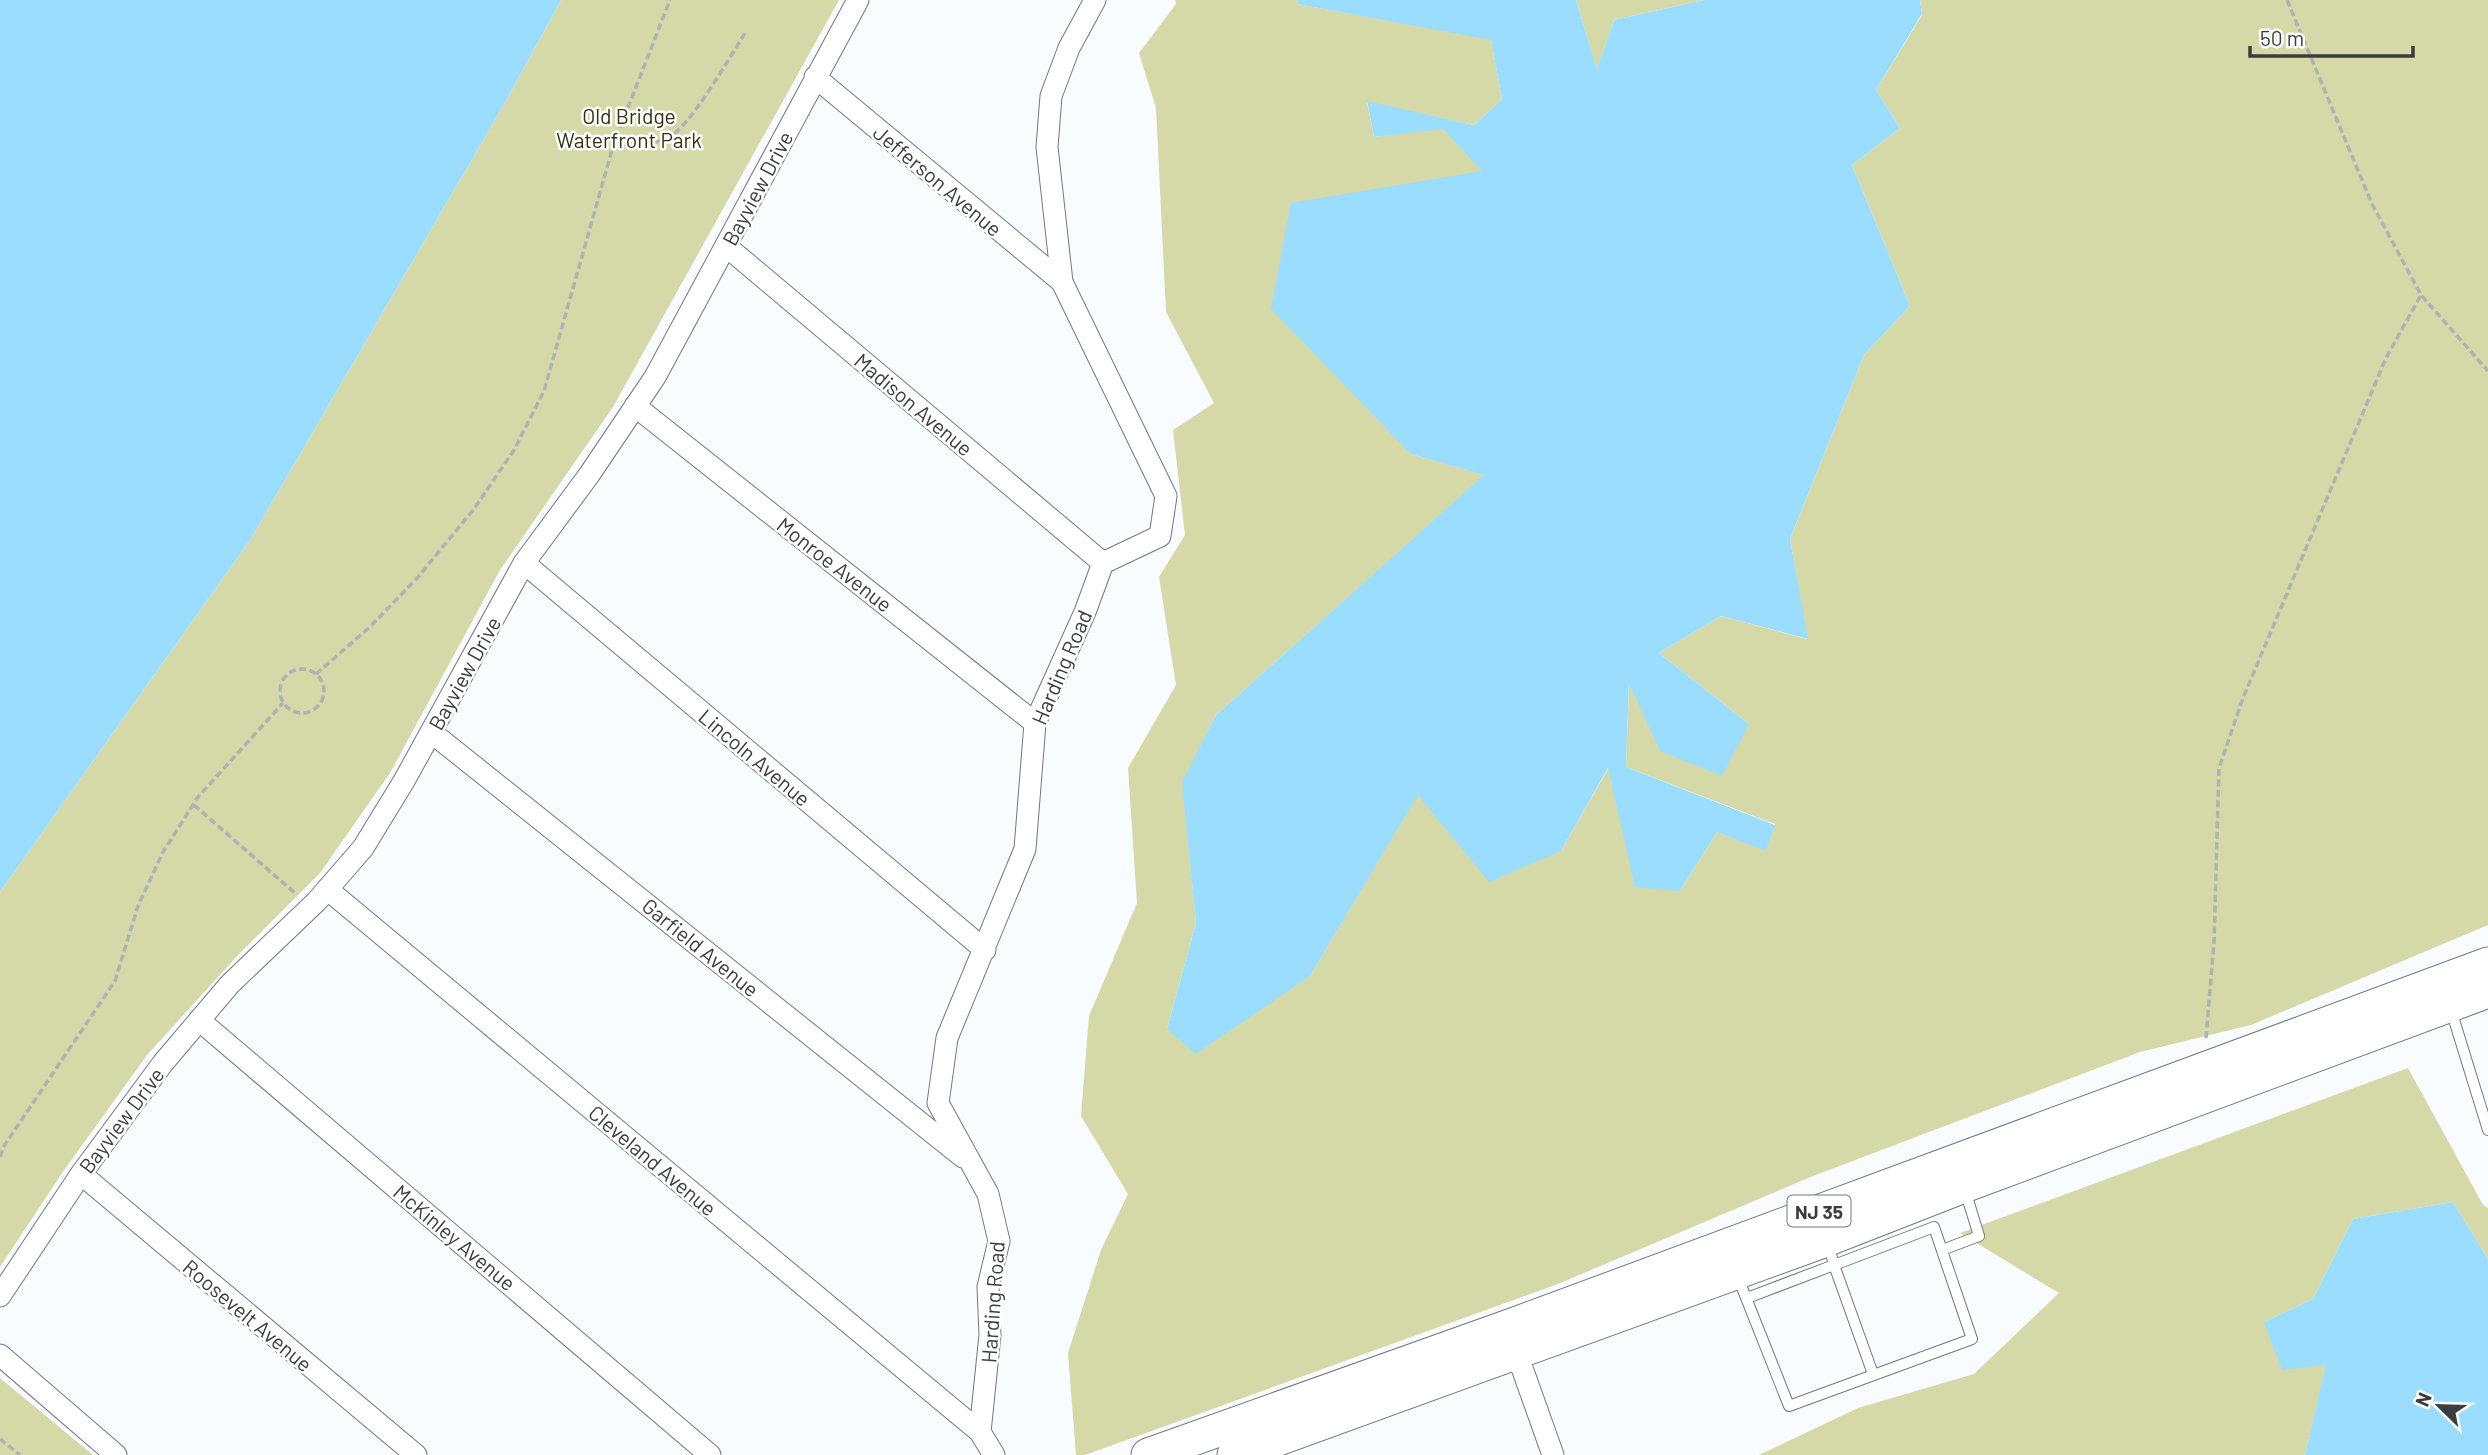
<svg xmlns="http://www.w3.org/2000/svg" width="2488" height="1455" font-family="Barlow,sans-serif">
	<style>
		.green { fill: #d5d9a8 }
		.water { fill: #9addff }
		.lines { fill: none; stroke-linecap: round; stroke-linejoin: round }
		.service-casing { stroke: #75787a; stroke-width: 12 }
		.minor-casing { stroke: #75787a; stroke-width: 23 }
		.trunk-casing { stroke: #75787a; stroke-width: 35 }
		.path { stroke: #b0b2b3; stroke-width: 3.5; stroke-dasharray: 7 3.5; stroke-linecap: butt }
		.service { stroke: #fff; stroke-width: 10 }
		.minor { stroke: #fff; stroke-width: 21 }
		.trunk { stroke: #fff; stroke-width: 33 }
		.labels { text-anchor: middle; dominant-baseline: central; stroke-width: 5; stroke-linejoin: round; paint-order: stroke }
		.shield { fill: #fff; stroke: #767677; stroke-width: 2 }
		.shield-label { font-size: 19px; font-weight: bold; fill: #3b3c3d }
		.park-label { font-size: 21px; fill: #313210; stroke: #fff }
		.street-label { font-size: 21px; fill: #3b3c3d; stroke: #fff }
	</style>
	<rect width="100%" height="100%" fill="#f9fcfe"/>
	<path class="green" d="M561 0H839L613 407 500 570 390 773 320 873 238 955 147 1055 62 1173 0 1267V892L250 540 506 101Z
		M1175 0H1298L1297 4 1491 39 1502 99 1474 125 1367 102 1374 137 1443 128 1483 171 1411 454 1485 475 1216 715 1183 782 1196 923 1167 1029 1310 976 1418 794 1561 851 1609 767 1680 891 1717 832 1766 850 1775 824 1626 767 1629 681 1749 724 1659 653 1721 616 1807 639 1790 539 1864 355 1910 306 1852 165 1900 128 1876 90 1922 15 1920 0H2488V925L2251 1025 2140 1052 1813 1176 1558 1284 1085 1455H1076L1068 1353 1101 1250 1128 1194 1081 1116 1089 1016 1137 903 1128 768 1176 685 1159 577 1185 535 1173 430 1214 403 1166 312 1156 108 1139 53 1176 4Z
		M1576 0H1704L1614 20 1597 71Z
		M2408 1068 2483 1205 2488 1208V1259L2453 1202 2353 1219 2313 1299 2264 1322 2327 1364 2305 1455H1759L1858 1408 1974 1374 2059 1293 1960 1233Z
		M0 1378 93 1455H0Z"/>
	<path class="water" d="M0 0H561L506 101 250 540 0 892Z
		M1298 0H1576L1597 70 1614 20 1704 0H1920L1922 14 1876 90 1900 128 1852 165 1910 306 1864 355 1790 539 1808 639 1721 616 1659 653 1749 724 1722 776 1660 751 1629 683 1626 767 1775 825 1766 851 1717 832 1680 891 1635 887 1608 768 1561 851 1489 882 1418 795 1310 976 1196 1054 1167 1029 1196 923 1182 782 1216 715 1484 475 1411 454 1271 309 1291 203 1482 171 1443 129 1374 137 1367 101 1474 125 1502 99 1491 40 1297 4Z
		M2453 1202 2488 1259V1455H2305L2326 1365 2282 1370 2264 1322 2313 1299 2353 1219Z"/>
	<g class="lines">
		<g class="service-casing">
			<path id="service" d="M2451 1010 2488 1130
				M1942 1250 1979 1236 1965 1190
				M1737 1275 1789 1406 1972 1339 1934 1227 1834 1265 1873 1374
				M1747 1298 1834 1265 1828 1243"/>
		</g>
		<g class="minor-casing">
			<path id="minor" d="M815 77 1062 282
				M726 246 1103 563
				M635 406 1035 723
				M524 563 985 950
				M431 732 963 1157
				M327 889 980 1432
				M199 1020 710 1455
				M81 1174 416 1455
				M0 1296 81 1174 163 1063 230 984 317 901 363 848 404 781 524 563 589 475 655 377 858 0
				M1516 1351 1553 1455
				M0 1355 116 1455
				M994 1455 980 1432 990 1335 988 1287 999 1241 988 1194 938 1103 947 1038 1025 849 1035 723 1085 612 1103 563 1160 536 1166 496 1062 282 1047 147 1051 96 1069 48 1095 0"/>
		</g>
		<g class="trunk-casing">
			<path id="trunk" d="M1148 1455 1515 1324 2488 964
				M1234 1455 1826 1240 1964 1186 2488 991"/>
		</g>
		<path class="path" d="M2287 0 2372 204 2421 295 2488 371
			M614 143C633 145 650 146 668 138 690 127 730 57 745 33
			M280 691a22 22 0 1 1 44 0a22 22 0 1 1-44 0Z
			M316 674 370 627 418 577 474 509 514 450 544 391 614 143 670 0
			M194 805 296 894
			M2206 1038 2214 942 2219 768 2243 698 2386 358 2421 295
			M0 1157 4 1146 115 981 138 906 163 852 198 797 283 703
			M0 1439 20 1455"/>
		<use href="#service" class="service"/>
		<use href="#minor" class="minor"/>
		<use href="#trunk" class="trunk"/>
	</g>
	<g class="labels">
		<rect class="shield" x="1787.5" y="1195.5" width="63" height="31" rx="5"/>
		<g class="shield-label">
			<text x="1819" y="1211">NJ 35</text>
		</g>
		<g class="park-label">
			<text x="629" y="115">Old Bridge<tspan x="629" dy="24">Waterfront Park</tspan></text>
		</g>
		<g class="street-label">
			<text transform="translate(938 180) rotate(40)">Jefferson Avenue</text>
			<text transform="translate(757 188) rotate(-62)">Bayview Drive</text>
			<text transform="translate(914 404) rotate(40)">Madison Avenue</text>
			<text transform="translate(835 564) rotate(38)">Monroe Avenue</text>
			<text transform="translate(1061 667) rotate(-67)">Harding Road</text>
			<text transform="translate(464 673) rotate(-61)">Bayview Drive</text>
			<text transform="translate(755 757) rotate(40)">Lincoln Avenue</text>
			<text transform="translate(701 947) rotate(39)">Garfield Avenue</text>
			<text transform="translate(121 1120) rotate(-53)">Bayview Drive</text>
			<text transform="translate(653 1160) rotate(40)">Cleveland Avenue</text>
			<text transform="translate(455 1237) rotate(40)">McKinley Avenue</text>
			<text transform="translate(992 1302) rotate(-86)">Harding Road</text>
			<text transform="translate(248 1315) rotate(40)">Roosevelt Avenue</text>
		</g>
	</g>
	<g transform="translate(2439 1406) rotate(293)" stroke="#ffffff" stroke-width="5" paint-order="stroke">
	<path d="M0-5L12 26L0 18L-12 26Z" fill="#3b3c3d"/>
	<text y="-10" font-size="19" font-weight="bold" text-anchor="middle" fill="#3b3c3d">N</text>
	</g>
	<path d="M2250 46v10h163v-10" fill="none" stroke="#3b3c3d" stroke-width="3.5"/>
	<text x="2260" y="46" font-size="21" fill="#3b3c3d" stroke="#ffffff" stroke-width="5" paint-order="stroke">50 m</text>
</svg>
